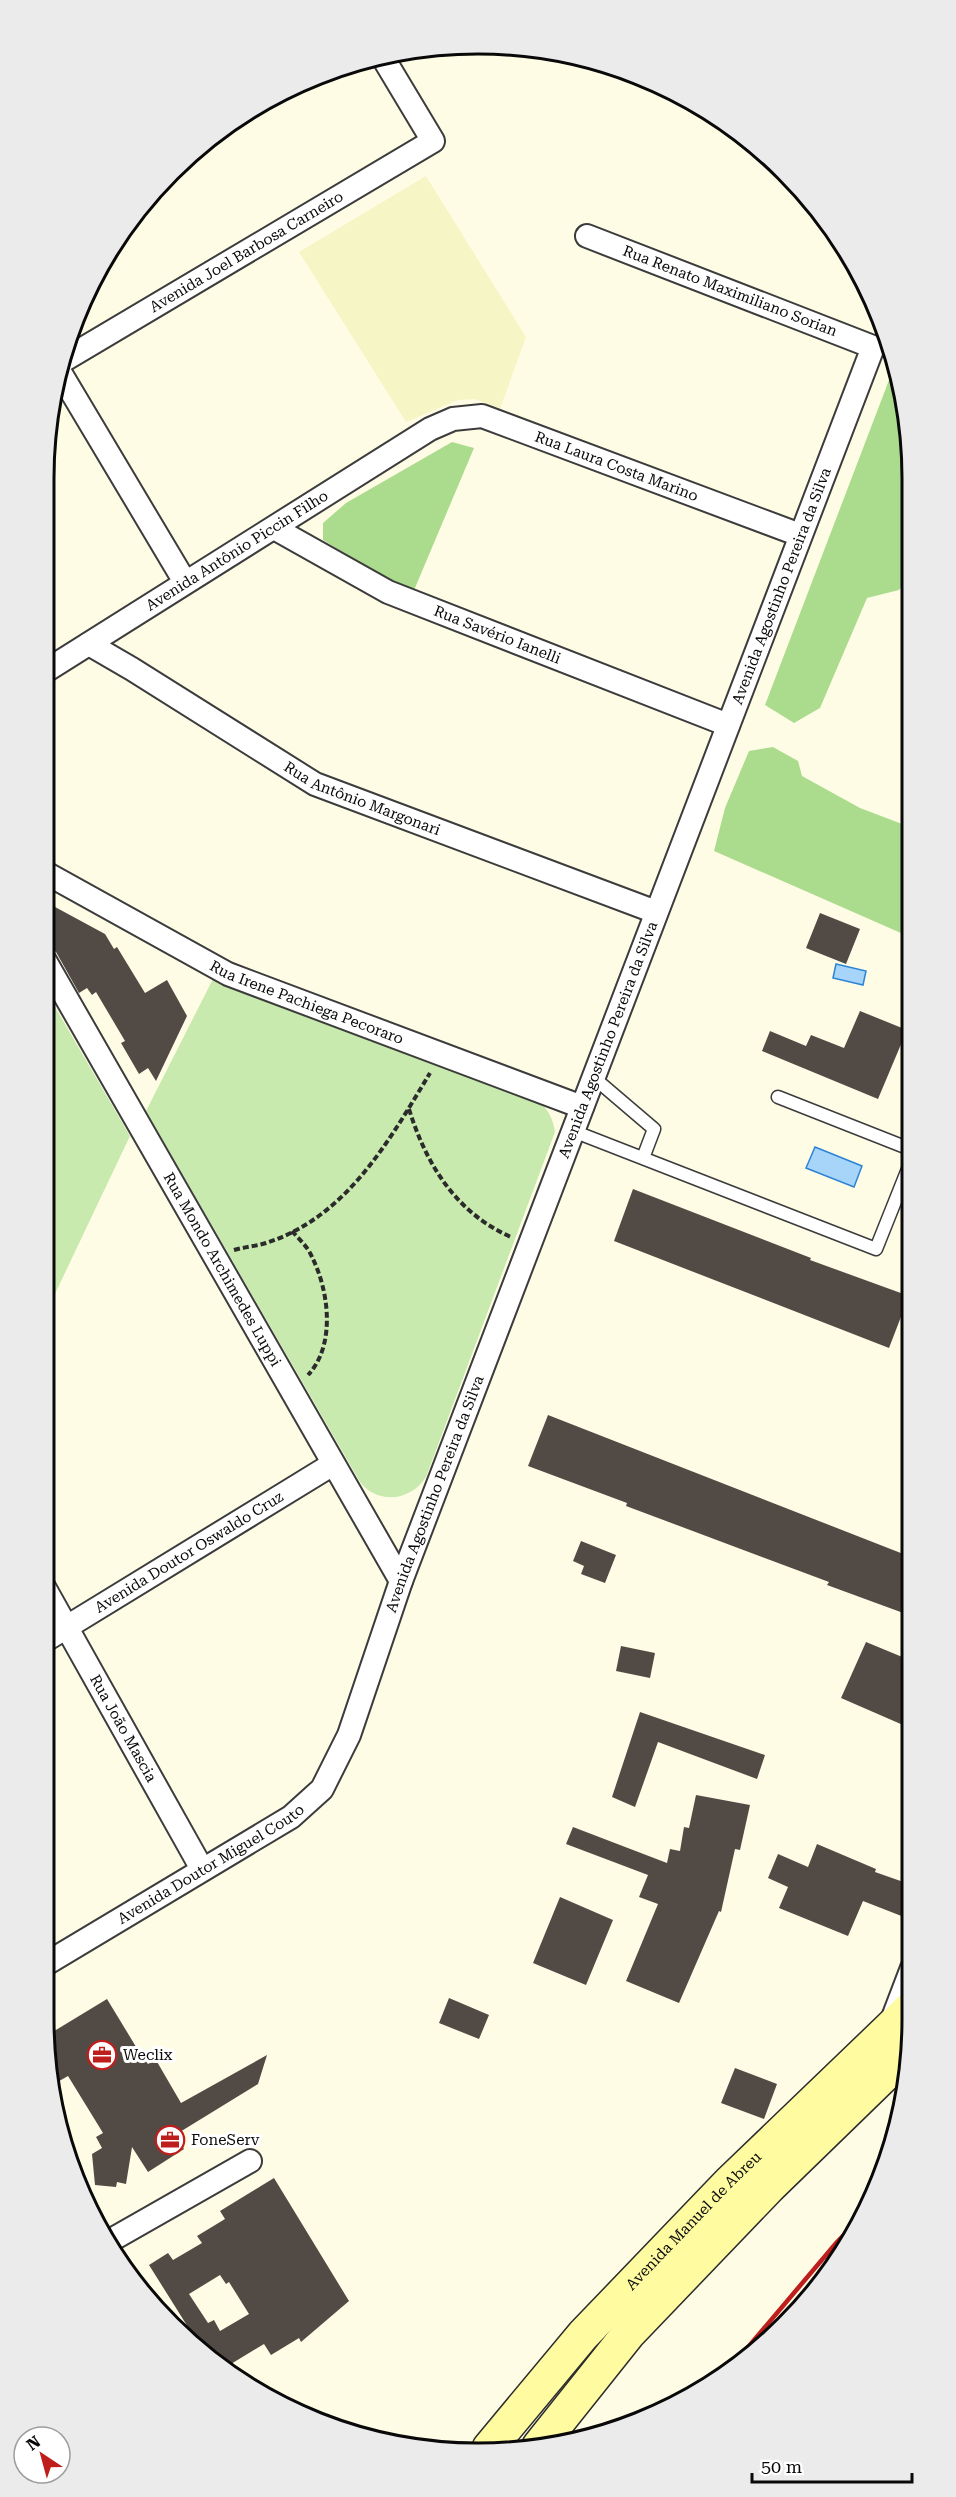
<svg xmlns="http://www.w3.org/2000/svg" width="956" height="2497" font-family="'Roboto Serif',serif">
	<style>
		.farmland { fill: #f6f5c5 }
		.green { fill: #c9eaae }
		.forest { fill: #abdc8d }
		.water { fill: #a7d5f9; stroke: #2b84d4; stroke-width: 1.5 }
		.building { fill: #524b45; fill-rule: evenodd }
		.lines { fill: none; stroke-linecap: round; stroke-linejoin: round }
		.service-casing { stroke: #3c3c3c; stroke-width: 15 }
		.minor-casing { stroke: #3c3c3c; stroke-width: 26 }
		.secondary-casing { stroke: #2b2b2b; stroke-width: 36 }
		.path { stroke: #2b2b2b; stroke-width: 4; stroke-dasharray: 6 3; stroke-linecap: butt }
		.service { stroke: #fff; stroke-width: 12 }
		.minor { stroke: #fff; stroke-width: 22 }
		.secondary { stroke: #fffba1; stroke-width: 33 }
		.rail { stroke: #bf1f1c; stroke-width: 4.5 }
		.labels { text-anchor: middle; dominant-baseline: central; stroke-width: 6; stroke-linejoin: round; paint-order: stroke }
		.street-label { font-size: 15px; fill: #090909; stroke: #fff }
		.poi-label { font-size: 15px; fill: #090909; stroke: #fff; text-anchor: start }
		.rim { fill: none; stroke: #090909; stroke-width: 3 }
	</style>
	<rect width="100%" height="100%" fill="#fffce6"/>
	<path class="farmland" d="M426 176 526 337 500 409 475 399 458 400 406 422 299 252Z"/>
	<path class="green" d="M214 977 228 986 540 1102C549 1111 553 1119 555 1132L426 1477C411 1501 378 1505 360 1482L146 1111Z
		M44 988 130 1136 44 1317Z"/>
	<path class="forest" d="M894 367 909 421V577L899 590 867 598 820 708 794 723 765 705Z
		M452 442 474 448 412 595 323 540V523L346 503Z
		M773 747 798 761 802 776 860 808 910 827V937L714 851 725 808 749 751Z"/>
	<path class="water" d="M836 964 866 971 863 985 833 978Z
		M815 1147 862 1166 854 1187 806 1168Z"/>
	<path class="building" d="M44 901 105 934 114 949 117 947 145 993 167 980 187 1016 156 1081 148 1068 139 1074 121 1043 125 1041 96 992 92 995 87 988 79 993 56 952 48 947 44 939V930L49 926 44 916Z
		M820 913 860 929 846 964 806 948Z
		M860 1011 907 1030 878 1099 762 1051 770 1031 806 1046 811 1035 844 1048Z
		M633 1189 811 1258 810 1260 909 1296 889 1348 614 1241Z
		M548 1415 911 1557 912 1599 906 1614 827 1585 829 1582 626 1506 627 1503 528 1466Z
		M581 1541 616 1555 605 1583 581 1574 584 1566 573 1561Z
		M866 1642 912 1661V1705L903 1725 841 1698Z
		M621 1646 655 1653 650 1678 616 1671Z
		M640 1712 765 1755 757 1779 658 1742 635 1807 612 1797Z
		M696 1795 750 1805 740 1850 735 1849 721 1912 719 1911 679 2003 626 1981 658 1904 639 1897 648 1875 566 1844 573 1827 667 1863 670 1849 680 1851 684 1827 689 1828Z
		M817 1844 876 1869 875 1872 912 1885V1896L904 1917 863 1901 848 1936 779 1908 788 1887 768 1878 778 1854 808 1867Z
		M560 1897 613 1920 586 1985 533 1963Z
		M449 1998 489 2015 479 2039 439 2023Z
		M107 1999 141 2055 148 2064 156 2060 181 2103 267 2055 258 2084 175 2135 184 2149 148 2172 132 2147 126 2184 117 2182 116 2187 95 2185 92 2154 102 2148 96 2137 103 2133 68 2076 54 2084 46 2036Z
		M735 2068 777 2084 764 2119 721 2103Z
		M274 2178 349 2301 301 2342 299 2338 271 2355 264 2344 226 2367 198 2343 149 2265 168 2253 173 2260 202 2243 197 2236 225 2219 220 2211ZM220 2275 226 2284 229 2282 249 2314 220 2331 214 2320 208 2323 189 2294Z"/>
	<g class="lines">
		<g class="service-casing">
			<path id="service" d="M593 1077 654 1129 643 1158
				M778 1097 910 1149
				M573 1131 876 1249 910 1164"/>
		</g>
		<g class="minor-casing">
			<g id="minor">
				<path id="s1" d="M59 363 433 141 382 56"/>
				<path d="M58 369 185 582"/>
				<path id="s2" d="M274 528 388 592 728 725"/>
				<path id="s3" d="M89 644 132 669 315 784 656 912"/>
				<path id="s4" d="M44 672 430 429 453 419 482 416 800 535"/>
				<path id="s5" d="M44 872 228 974 582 1107"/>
				<path id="s6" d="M44 959 401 1581"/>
				<path id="s7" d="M44 1587 202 1869"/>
				<path id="s8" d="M44 1641 333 1464"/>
				<path id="s9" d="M44 1965 291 1817 322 1789 349 1735 401 1581 873 347 587 236"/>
				<path d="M891 2023 912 1968"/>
				<path d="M106 2243 250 2161"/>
			</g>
		</g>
		<g class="secondary-casing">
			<g id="secondary">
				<path d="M539 2446 629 2333 769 2187 908 2052"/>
				<path id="s10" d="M489 2448 583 2335 729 2183 912 2007"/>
			</g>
		</g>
		<path class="path" d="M409 1109C426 1164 456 1213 511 1237
			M292 1231C299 1239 308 1247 312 1257 329 1291 336 1345 308 1375
			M234 1250C245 1247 256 1246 266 1243 347 1217 389 1141 430 1073"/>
		<use href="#service" class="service"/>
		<use href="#minor" class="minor"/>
		<use href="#secondary" class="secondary"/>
		<path class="rail" d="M722 2378 837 2242 868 2210"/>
	</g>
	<defs>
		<g id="office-ring" transform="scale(1.5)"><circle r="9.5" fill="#fff" stroke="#bf1f1c" stroke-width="1.5"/><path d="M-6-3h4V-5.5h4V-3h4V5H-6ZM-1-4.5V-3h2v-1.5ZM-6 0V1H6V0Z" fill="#bf1f1c"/></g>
	</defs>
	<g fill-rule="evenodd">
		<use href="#office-ring" x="102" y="2055"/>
		<use href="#office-ring" x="170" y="2140"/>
	</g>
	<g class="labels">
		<g class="street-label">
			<text stroke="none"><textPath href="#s1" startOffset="218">Avenida Joel Barbosa Carneiro</textPath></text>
			<text transform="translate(730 291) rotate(21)">Rua Renato Maximiliano Sorian</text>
			<text stroke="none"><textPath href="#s4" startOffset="654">Rua Laura Costa Marino</textPath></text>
			<text stroke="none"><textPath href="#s4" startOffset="228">Avenida Antônio Piccin Filho</textPath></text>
			<text stroke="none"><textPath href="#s9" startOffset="1618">Avenida Agostinho Pereira da Silva</textPath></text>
			<text stroke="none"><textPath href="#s2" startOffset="248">Rua Savério Ianelli</textPath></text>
			<text stroke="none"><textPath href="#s3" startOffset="315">Rua Antônio Margonari</textPath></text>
			<text stroke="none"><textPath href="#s5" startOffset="294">Rua Irene Pachiega Pecoraro</textPath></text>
			<text stroke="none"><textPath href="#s9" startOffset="1132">Avenida Agostinho Pereira da Silva</textPath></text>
			<text stroke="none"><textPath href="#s6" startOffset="358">Rua Mondo Archimedes Luppi</textPath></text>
			<text stroke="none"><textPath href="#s9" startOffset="646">Avenida Agostinho Pereira da Silva</textPath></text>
			<text stroke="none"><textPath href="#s8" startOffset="170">Avenida Doutor Oswaldo Cruz</textPath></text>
			<text stroke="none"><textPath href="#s7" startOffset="162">Rua João Mascia</textPath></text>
			<text stroke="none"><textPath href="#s9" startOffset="195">Avenida Doutor Miguel Couto</textPath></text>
			<text stroke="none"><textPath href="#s10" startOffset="306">Avenida Manuel de Abreu</textPath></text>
		</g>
		<g class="poi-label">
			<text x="123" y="2055">Weclix</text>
			<text x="191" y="2140">FoneServ</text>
		</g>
	</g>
	<path d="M0 0H956V2497H0ZM478 54H478A424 424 0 0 1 902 478V2019A424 424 0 0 1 478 2443H478A424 424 0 0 1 54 2019V478A424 424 0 0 1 478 54Z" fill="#ebebeb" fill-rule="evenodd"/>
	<path class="rim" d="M478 54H478A424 424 0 0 1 902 478V2019A424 424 0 0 1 478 2443H478A424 424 0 0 1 54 2019V478A424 424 0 0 1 478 54Z"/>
	<g transform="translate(42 2455) rotate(324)"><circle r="28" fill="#ffffff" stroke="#9d9d9d" stroke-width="1.5"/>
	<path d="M0-4.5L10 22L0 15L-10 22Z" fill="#bf1f1c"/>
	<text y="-9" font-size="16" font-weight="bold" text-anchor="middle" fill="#090909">N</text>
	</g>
	<path d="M752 2473v9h160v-9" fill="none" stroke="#090909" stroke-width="3"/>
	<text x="761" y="2473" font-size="18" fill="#090909" stroke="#ffffff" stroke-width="4.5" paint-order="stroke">50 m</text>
</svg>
